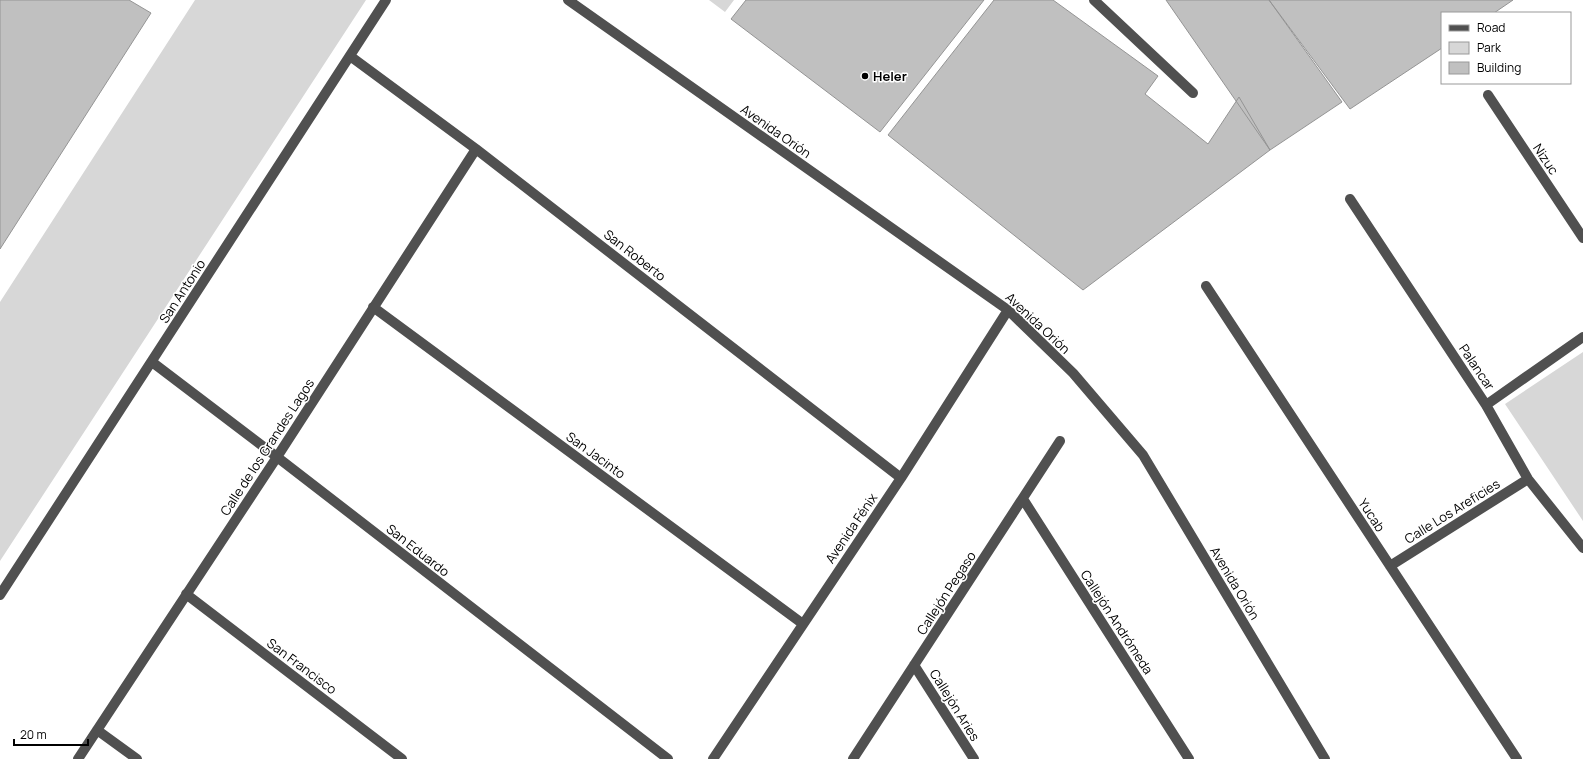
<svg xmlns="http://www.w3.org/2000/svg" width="1583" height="759" font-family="Manrope,sans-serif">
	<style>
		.green { fill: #d7d7d7 }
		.building { fill: #c0c0c0; stroke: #949494 }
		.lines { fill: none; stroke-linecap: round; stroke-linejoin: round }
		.minor { stroke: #505050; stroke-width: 10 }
		.poi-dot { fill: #000; stroke: #fff; stroke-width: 1.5 }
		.labels { text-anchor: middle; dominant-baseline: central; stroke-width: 3; stroke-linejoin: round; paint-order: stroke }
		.poi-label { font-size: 13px; font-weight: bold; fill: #000; stroke: #fff; text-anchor: start }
		.street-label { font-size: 13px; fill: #000; stroke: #fff }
	</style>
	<rect width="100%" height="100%" fill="#fff"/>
	<path class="green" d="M195 0H366L0 561V302Z
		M709 0H734L725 12Z
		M1583 352V521L1505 404Z"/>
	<path class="building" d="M0 0H129L151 13 0 249Z
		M746 0H984L880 132 731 19Z
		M994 0H1053L1158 76 1145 94 1208 144 1239 97 1270 150 1083 290 888 135Z
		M1166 0H1269L1342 102 1270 150Z
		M1269 0H1513L1494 13H1442V48L1350 109Z"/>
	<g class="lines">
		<path class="minor" d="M568 0 1008 310 1073 373 1143 455 1325 759
			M1094 0 1193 93
			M350 56 476 149 901 478
			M1488 95 1583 238
			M1350 199 1486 405 1528 479 1583 548
			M1206 286 1517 759
			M373 307 803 624
			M152 362 277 457 668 759
			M1486 405 1583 337
			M1023 499 1189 759
			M1390 566 1528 479
			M186 594 402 759
			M0 595 386 0
			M914 665 974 759
			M97 730 137 759
			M78 759 277 457 476 149
			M713 759 901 478 1008 310
			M853 759 1060 441"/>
	</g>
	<circle class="poi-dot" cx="865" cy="76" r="4"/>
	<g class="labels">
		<g class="poi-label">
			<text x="873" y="76">Heler</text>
		</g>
		<g class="street-label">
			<text transform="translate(776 131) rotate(35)">Avenida Orión</text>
			<text transform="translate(1546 159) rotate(56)">Nizuc</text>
			<text transform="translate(635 255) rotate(38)">San Roberto</text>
			<text transform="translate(182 291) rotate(-57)">San Antonio</text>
			<text transform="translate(1038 323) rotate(43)">Avenida Orión</text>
			<text transform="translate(1477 367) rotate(56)">Palancar</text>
			<text transform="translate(267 447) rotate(-57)">Calle de los Grandes Lagos</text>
			<text transform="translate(596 455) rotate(36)">San Jacinto</text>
			<text transform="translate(1452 511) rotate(-32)">Calle Los Areficies</text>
			<text transform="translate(1372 515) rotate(57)">Yucab</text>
			<text transform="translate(851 528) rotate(-56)">Avenida Fénix</text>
			<text transform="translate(418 550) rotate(38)">San Eduardo</text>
			<text transform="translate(1235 583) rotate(59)">Avenida Orión</text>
			<text transform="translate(946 593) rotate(-57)">Callejón Pegaso</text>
			<text transform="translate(1117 622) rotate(57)">Callejón Andrómeda</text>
			<text transform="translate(302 666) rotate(37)">San Francisco</text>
			<text transform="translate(955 705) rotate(58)">Callejón Aries</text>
		</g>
	</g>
	<rect x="1441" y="12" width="130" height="72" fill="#ffffff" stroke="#999999"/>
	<rect x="1449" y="25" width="20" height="6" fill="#505050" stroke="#999999"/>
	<text x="1477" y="32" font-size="12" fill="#000000">Road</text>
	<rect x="1449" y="42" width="20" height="12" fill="#d7d7d7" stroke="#999999"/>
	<text x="1477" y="52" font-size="12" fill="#000000">Park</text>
	<rect x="1449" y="62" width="20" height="12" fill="#c0c0c0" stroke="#999999"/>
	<text x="1477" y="72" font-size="12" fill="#000000">Building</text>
	<path d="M14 739v6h74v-6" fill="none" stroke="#000000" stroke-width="2"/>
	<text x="20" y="739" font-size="12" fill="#000000" stroke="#ffffff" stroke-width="3" paint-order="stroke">20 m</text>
</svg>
